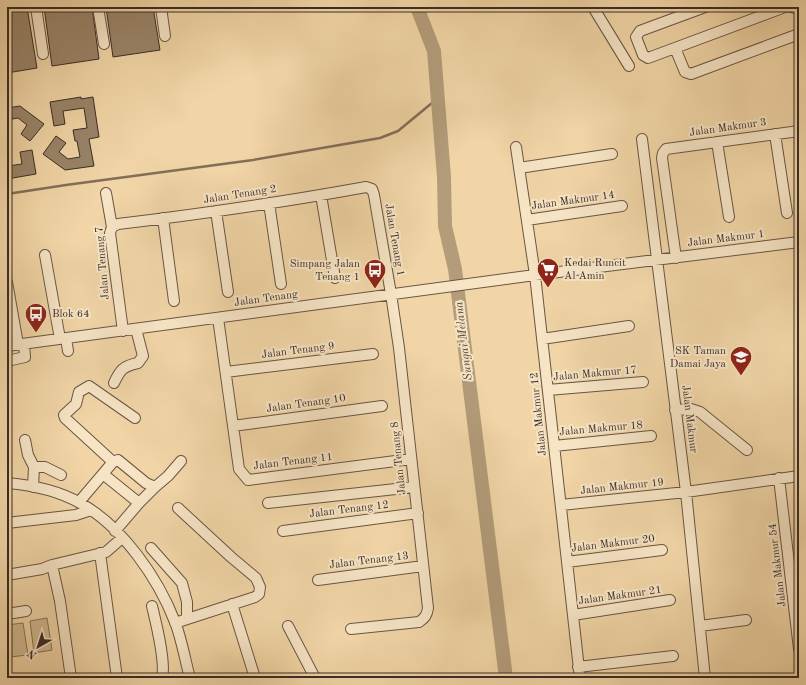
<svg xmlns="http://www.w3.org/2000/svg" width="806" height="685" font-family="'Old Standard TT',serif">
	<style>
		.green { fill: #d2b890; stroke: #86725b }
		.lines { fill: none; stroke-linecap: round; stroke-linejoin: round }
		.stream { stroke: #836f58; stroke-width: 2.5 }
		.river { stroke: #b39c7a; stroke-width: 14 }
		.building { fill: #998469; stroke: #3a2c26 }
		.minor-casing { stroke: #685646; stroke-width: 12 }
		.minor { stroke: #f6e4c5; stroke-width: 10 }
		.labels { text-anchor: middle; dominant-baseline: central; stroke-width: 4; stroke-linejoin: round; paint-order: stroke }
		.street-label { font-size: 11px; fill: #3a2c26; stroke: #f6e4c5 }
		.poi-label { font-size: 11px; fill: #3a2c26; stroke: #f6e4c5; text-anchor: start }
		.water-label { font-size: 12px; font-style: italic; fill: #58483b; stroke: #f6e4c5 }
	</style>
	<rect width="100%" height="100%" fill="#f1d5a6"/>
	<filter id="stains"><feTurbulence type="fractalNoise" baseFrequency=".005" numOctaves="4"/><feColorMatrix values="0 0 0 0 .2 0 0 0 0 .09 0 0 0 0 .02 0 0 0 .5 -.17"/></filter>
	<radialGradient id="worn" r=".72"><stop offset=".6" stop-color="#630" stop-opacity="0"/><stop offset="1" stop-color="#630" stop-opacity=".3"/></radialGradient>
	<path class="green" d="M47 618 52 650 34 653 30 621Z
		M23 623 28 655 10 657 7 636V625Z"/>
	<g class="lines">
		<path class="stream" d="M7 194 66 185 253 160 380 138 398 131 438 98"/>
		<path class="river" d="M417 7 434 51 444 177 445 226 455 269 506 678"/>
	</g>
	<path class="building" d="M7 7H27L37 68 7 73Z
		M44 7H92L99 59 52 66Z
		M106 7H153L160 50 113 57Z
		M81 97V99L93 97 99 137 89 139 94 166 65 170 43 154 56 136 66 143 59 152 68 159 80 157 77 141H75L73 130 87 128 84 108 63 111 65 124 54 126 50 102Z
		M20 106 44 124 30 141 21 134 27 125 18 118 7 120V108Z
		M32 150 36 174 7 179 8 166 22 164 20 152Z"/>
	<g class="lines">
		<g class="minor-casing">
			<path id="minor" d="M36 7 43 54
				M98 7 104 44
				M161 7 165 36
				M593 7 629 66
				M705 7 640 31 636 37 643 55 648 58 785 7
				M791 7 799 9
				M675 48 685 72 691 74 799 34
				M775 134 787 213
				M642 139 686 492 705 678
				M717 142 729 217
				M516 147 535 275 580 678
				M519 168 612 154
				M106 193 112 227 110 233 123 331
				M321 195 335 278
				M269 203 281 284
				M216 211 228 292
				M163 218 174 301
				M527 220 622 206
				M112 227 118 224C201 214 284 202 366 187L372 189 374 195 391 294 399 348 428 608C427 615 425 618 419 622L351 629
				M45 255 60 339
				M676 258 662 158 663 153 666 149 799 131
				M7 282 18 344
				M218 318 239 469 248 480 411 459
				M66 338 68 351
				M542 339 629 326
				M7 346 535 275 799 242
				M7 361 25 357 24 344
				M226 372 373 354
				M114 383C120 370 123 366 138 363L143 356 136 329
				M548 390 643 382
				M675 410 691 409 700 412 747 450
				M233 426 382 406
				M25 440 28 455 34 467
				M554 446 651 436
				M113 462 65 418 64 415 76 404 79 392 89 386 135 418
				M103 474 139 503
				M779 478 799 649
				M7 483C31 485 59 491 80 503 122 526 158 578 175 622 182 640 185 660 190 678
				M33 487 34 467H45L61 475
				M155 487 168 476 181 461
				M79 502 113 462 118 460 146 483 155 487 139 503 115 531
				M268 503 414 487
				M561 505 686 492 799 476
				M7 523 76 515 91 510
				M283 531 418 513
				M151 548 182 583 187 602V618
				M100 553 117 678
				M567 562 662 550
				M7 575 42 569 52 565
				M318 580 423 566
				M232 604 255 678
				M152 606C156 623 166 662 162 678
				M7 614 26 611
				M573 615 670 600
				M175 623 255 597 259 594 260 587 256 578 231 557 178 508
				M288 626 315 678
				M700 626 746 620
				M578 667 673 656
				M71 678 60 601 52 565 106 552 122 538"/>
		</g>
		<use href="#minor" class="minor"/>
	</g>
	<defs>
		<g id="supermarket-pin" transform="scale(1.15)"><path d="M0 17L-7.5 6A9.5 9.5 0 1 1 7.5 6Z" fill="#8f2418" stroke="#f6e4c5"/><path d="M-6-5.5h2.5l.6 2H6L4.5 2H-2.5L-4.4-4H-6ZM-1.5 3.2a1.3 1.3 0 1 0 .1 0ZM3 3.2a1.3 1.3 0 1 0 .1 0Z" fill="#fff"/></g>
		<g id="bus-pin" transform="scale(1.15)"><path d="M0 17L-7.5 6A9.5 9.5 0 1 1 7.5 6Z" fill="#8f2418" stroke="#f6e4c5"/><path d="M-5-6H5V4H4V6H2V4H-2V6H-4V4H-5ZM-3.5-4V0h7V-4ZM-3.5 1.2v1.5H-2V1.2ZM2 1.2v1.5H3.5V1.2Z" fill="#fff"/></g>
		<g id="school-pin" transform="scale(1.15)"><path d="M0 17L-7.5 6A9.5 9.5 0 1 1 7.5 6Z" fill="#8f2418" stroke="#f6e4c5"/><path d="M0-5L7-2L0 1L-7-2ZM-4 1L0 2.5L4 1V4Q0 6-4 4Z" fill="#fff"/></g>
	</defs>
	<g fill-rule="evenodd">
		<use href="#supermarket-pin" x="548" y="269"/>
		<use href="#bus-pin" x="375" y="270"/>
		<use href="#bus-pin" x="36" y="314"/>
		<use href="#school-pin" x="741" y="357"/>
	</g>
	<g class="labels">
		<g class="street-label">
			<text transform="translate(728 128) rotate(-8)">Jalan Makmur 3</text>
			<text transform="translate(240 195) rotate(-9)">Jalan Tenang 2</text>
			<text transform="translate(573 201) rotate(-8)">Jalan Makmur 14</text>
			<text transform="translate(726 239) rotate(-7)">Jalan Makmur 1</text>
			<text transform="translate(394 240) rotate(80)">Jalan Tenang 1</text>
			<text transform="translate(103 263) rotate(-95)">Jalan Tenang 7</text>
			<text transform="translate(266 299) rotate(-8)">Jalan Tenang</text>
			<text transform="translate(298 351) rotate(-7)">Jalan Tenang 9</text>
			<text transform="translate(595 374) rotate(-5)">Jalan Makmur 17</text>
			<text transform="translate(306 404) rotate(-8)">Jalan Tenang 10</text>
			<text transform="translate(539 414) rotate(-96)">Jalan Makmur 12</text>
			<text transform="translate(689 419) rotate(83)">Jalan Makmur</text>
			<text transform="translate(601 429) rotate(-5)">Jalan Makmur 18</text>
			<text transform="translate(399 458) rotate(-96)">Jalan Tenang 8</text>
			<text transform="translate(293 462) rotate(-7)">Jalan Tenang 11</text>
			<text transform="translate(622 487) rotate(-6)">Jalan Makmur 19</text>
			<text transform="translate(349 510) rotate(-7)">Jalan Tenang 12</text>
			<text transform="translate(613 544) rotate(-7)">Jalan Makmur 20</text>
			<text transform="translate(369 561) rotate(-7)">Jalan Tenang 13</text>
			<text transform="translate(778 565) rotate(-97)">Jalan Makmur 54</text>
			<text transform="translate(620 596) rotate(-8)">Jalan Makmur 21</text>
		</g>
		<g class="poi-label">
			<text x="564" y="263">Kedai Runcit<tspan x="564" dy="13">Al Amin</tspan></text>
			<text x="360" y="264" text-anchor="end">Simpang Jalan<tspan x="360" dy="13">Tenang 1</tspan></text>
			<text x="52" y="314">Blok 64</text>
			<text x="726" y="351" text-anchor="end">SK Taman<tspan x="726" dy="13">Damai Jaya</tspan></text>
		</g>
		<g class="water-label">
			<text transform="translate(464 341) rotate(-97)">Sungai Melana</text>
		</g>
	</g>
	<rect width="806" height="685" fill="none" stroke="#f1d5a6" stroke-width="24"/>
	<rect x="8" y="8" width="790" height="669" fill="none" stroke="#3a2c26" stroke-width="2"/>
	<rect x="12" y="12" width="782" height="661" fill="none" stroke="#3a2c26"/>
	<g transform="translate(38 647) rotate(219)" stroke="#f6e4c5" stroke-width="3" paint-order="stroke">
	<path d="M0-3L7 15L0 10L-7 15Z" fill="#3a2c26"/>
	<text y="-6" font-size="11" font-weight="bold" text-anchor="middle" fill="#3a2c26">N</text>
	</g>
	<rect width="100%" height="100%" filter="url(#stains)"/>
	<rect width="100%" height="100%" fill="url(#worn)"/>
</svg>
